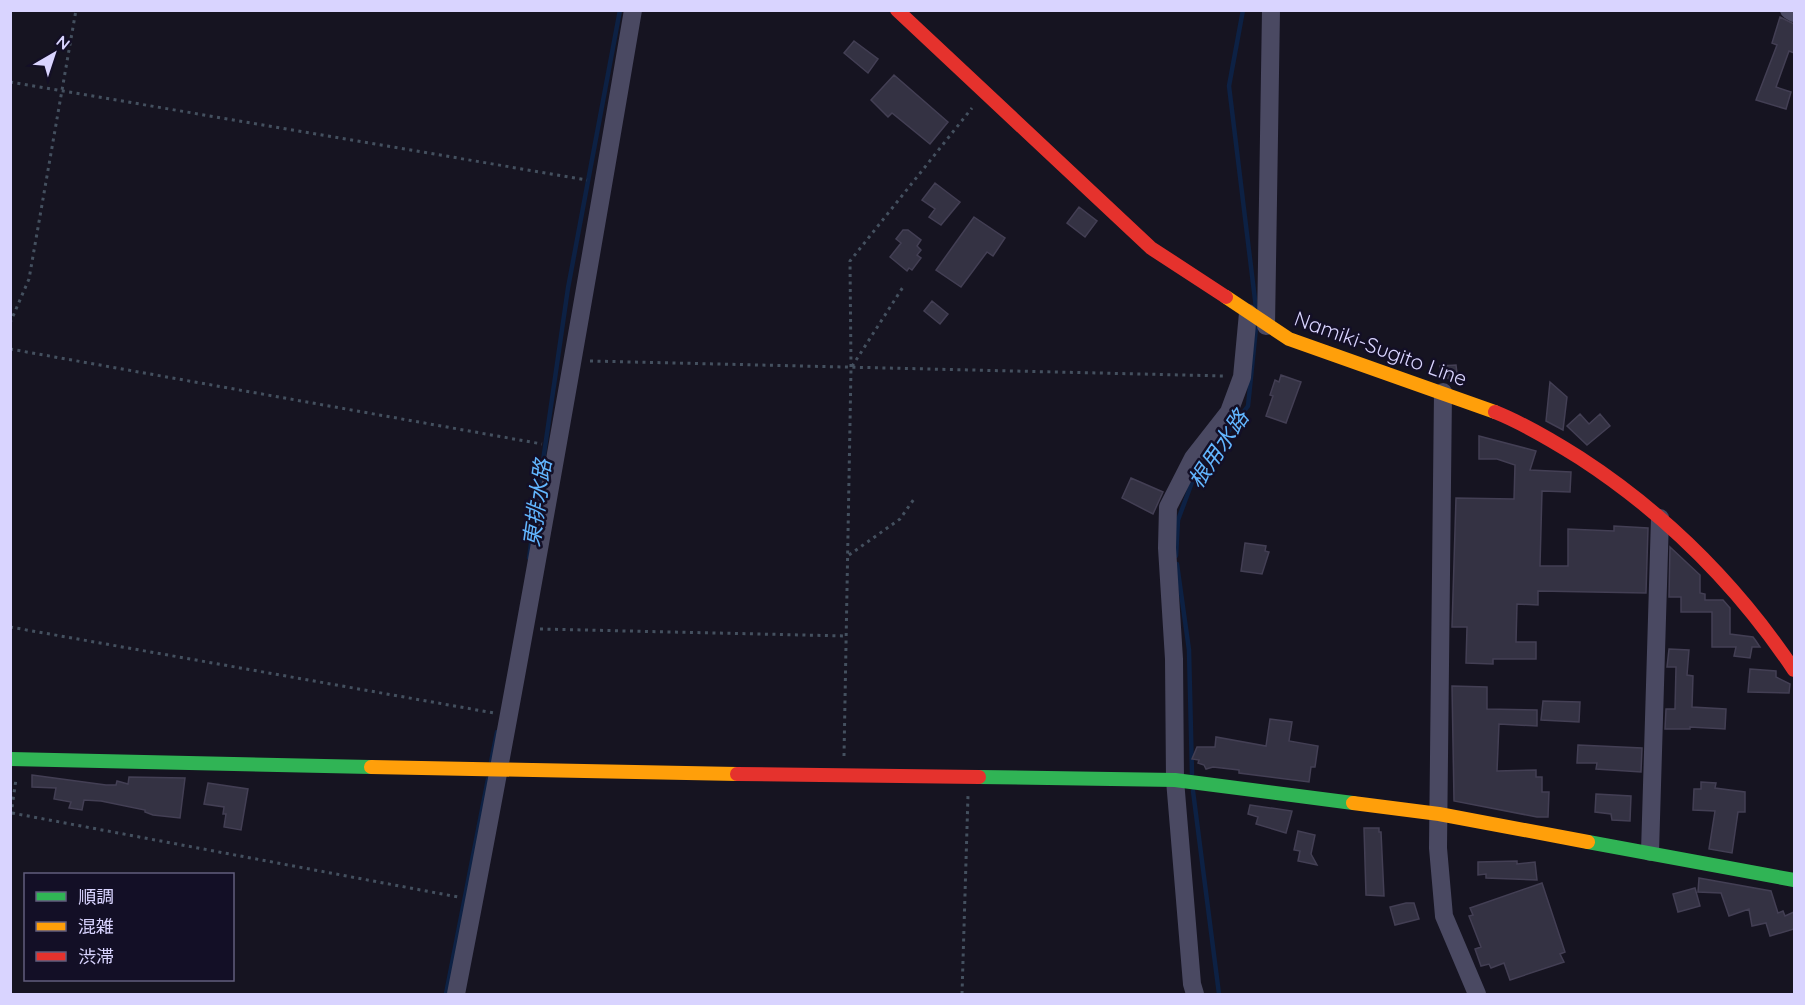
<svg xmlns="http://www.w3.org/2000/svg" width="1805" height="1005" font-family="Quicksand,'Noto Sans JP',sans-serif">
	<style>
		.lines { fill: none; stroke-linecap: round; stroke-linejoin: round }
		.stream { stroke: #0d2144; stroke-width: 4.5 }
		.building { fill: #343243; stroke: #433f54; stroke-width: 1.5 }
		.path { stroke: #44505f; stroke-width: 3; stroke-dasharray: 3 4.5; stroke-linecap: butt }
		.street { stroke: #4a4962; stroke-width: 18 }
		.fast { stroke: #30b455; stroke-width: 14 }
		.slow { stroke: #ff9f0a; stroke-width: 14 }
		.jam { stroke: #e5322d; stroke-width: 14 }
		.labels { text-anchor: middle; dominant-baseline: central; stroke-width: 5; stroke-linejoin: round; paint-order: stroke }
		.street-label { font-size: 21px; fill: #d9d4ff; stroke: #130f26 }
		.water-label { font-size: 22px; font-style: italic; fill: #62b6ff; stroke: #130f26 }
	</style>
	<rect width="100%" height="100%" fill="#161421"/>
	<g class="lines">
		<path class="stream" d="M1243 10 1229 86 1256 308
			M1176 556 1178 520 1194 477 1248 406 1256 328
			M529 558 568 288 620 10
			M1177 564 1189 650 1192 774
			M491 762 497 732
			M1193 791 1219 994
			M446 994 488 779"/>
	</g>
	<path class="building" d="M1780 17 1794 24V53L1789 51 1776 87 1791 92 1786 109 1756 100 1777 45 1772 43Z
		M854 41 878 59 868 73 844 53Z
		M894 75 948 122 930 144 892 113 888 117 871 100Z
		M935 183 960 202 941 225 929 217 935 209 922 200Z
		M1079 207 1097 221 1085 237 1067 223Z
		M974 217 1005 238 993 256 987 252 961 287 936 270Z
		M903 230H908L921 240 917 246 921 250 917 255 921 258 912 270 909 268 907 271 890 257 901 243 896 239Z
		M932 301 948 314 940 324 924 311Z
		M1456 365 1458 382 1440 375V366Z
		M1281 375 1301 382 1286 423 1266 416 1273 396 1270 395 1275 380 1279 382Z
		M1550 382 1567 397 1563 430 1546 421Z
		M1580 414 1589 424 1600 414 1610 426 1587 445 1567 426Z
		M1479 436 1536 451 1530 470 1571 472 1570 492 1542 491 1540 566H1568V529L1614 531V526L1648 528 1646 593 1538 591V605L1517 604 1516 642H1536V659H1493V664L1466 663 1467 627H1452L1456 498 1514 499 1515 465 1497 459H1479Z
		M1131 478 1163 492 1153 514 1122 498Z
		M1245 543 1266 546 1265 551 1269 552 1262 574 1241 571Z
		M1670 547 1700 575V593L1705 594V600H1723L1730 608V634L1753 637 1756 641 1760 647H1752L1750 658 1734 656 1736 647H1712V612H1681V597H1669Z
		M1669 649 1689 650 1687 675 1693 676 1692 707 1726 709 1725 729 1690 727V729H1665L1666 709H1675L1676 667H1667Z
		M1750 669 1776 671V677L1790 684 1789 693 1748 692Z
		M1452 686 1487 687V709L1537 710V726L1499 724 1497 771 1536 770V777H1542V792H1549L1548 817H1537L1454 801Z
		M1543 701 1580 702 1579 722 1541 720Z
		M1270 719 1292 722 1289 741 1318 746 1315 767H1311L1309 782 1239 773V770L1213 767 1206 769 1204 765 1198 763 1199 760 1192 759 1197 747H1215L1216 737 1266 746Z
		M1578 745 1642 748 1641 772 1596 769 1597 763H1577Z
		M32 775 106 785H116L117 781 128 784 129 777 185 778 180 818 153 815 145 812V810L101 801 84 800 82 810 69 808 71 802 54 799 56 788 32 787Z
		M1701 782 1716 783 1715 788 1745 792V812H1738L1732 853 1709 849 1715 811 1693 810 1694 789H1701Z
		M208 783 248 789 241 830 224 827 226 814H223L224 807 204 804Z
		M1596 794 1631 796 1630 821 1612 820 1611 814 1595 812Z
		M1250 805 1292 811 1286 833 1256 824 1258 817 1248 814Z
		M1364 828H1379V832H1381L1384 896 1366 895Z
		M1298 831 1315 835 1311 854 1317 865 1298 861 1300 851 1294 850Z
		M1517 861V864L1535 862 1537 880 1486 878V874L1478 875V862Z
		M1699 878 1771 891 1778 913 1783 911 1785 916 1794 912V929L1770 936 1766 923 1752 926 1749 909 1729 916 1721 893 1698 892Z
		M1542 883 1565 952 1560 954 1564 962 1510 980 1504 963 1491 968 1489 964 1481 966 1475 949 1481 947 1469 916 1473 915 1470 908Z
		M1695 888 1700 906 1678 912 1673 894Z
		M1406 903H1414L1419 919 1395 925 1390 907Z"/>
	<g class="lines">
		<path class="path" d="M10 82 587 180
			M10 323 29 279 76 10
			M10 349 542 444
			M590 361 1225 376
			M851 367 850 261 972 108
			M849 555 900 519 914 499
			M10 627 494 713
			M540 629 847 636
			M844 756 851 368 903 287
			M12 813 458 897
			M10 822 16 779
			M962 994 968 795"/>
		<path class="street" d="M1789 10 1794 13
			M1266 326 1271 10
			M1443 392 1438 848 1444 916 1477 994
			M1650 852 1660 518
			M456 994C520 667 577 339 633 10
			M1195 994 1192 984 1175 780 1174 659 1167 548 1168 507 1193 458 1229 412 1242 377 1248 313"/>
		<path class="fast" d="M10 759 371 767
			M979 777 1175 780 1353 803
			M1588 842 1794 880"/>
		<path class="slow" d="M1226 297 1289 339 1495 412
			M371 767 737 774
			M1353 803 1439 814 1588 842"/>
		<path class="jam" d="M897 10 1151 248 1226 297
			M1495 412C1525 424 1553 441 1580 458 1666 514 1737 585 1794 670
			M737 774 979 777"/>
	</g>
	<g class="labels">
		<g class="street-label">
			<text transform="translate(1381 348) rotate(20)">Namiki-Sugito Line</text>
		</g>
		<g class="water-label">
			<text transform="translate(1218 449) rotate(-56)">根用水路</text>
			<text transform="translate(537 503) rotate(-82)">東排水路</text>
		</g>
	</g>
	<rect width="1805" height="1005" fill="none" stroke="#d9d4ff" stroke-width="24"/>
	<rect x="24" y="873" width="210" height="108" fill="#130f26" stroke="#625e7d" stroke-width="1.5"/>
	<rect x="36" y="892" width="30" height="9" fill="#30b455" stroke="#625e7d" stroke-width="1.5"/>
	<text x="78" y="903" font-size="18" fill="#d9d4ff">順調</text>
	<rect x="36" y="922" width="30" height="9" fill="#ff9f0a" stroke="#625e7d" stroke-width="1.5"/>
	<text x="78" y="933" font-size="18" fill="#d9d4ff">混雑</text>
	<rect x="36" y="952" width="30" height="9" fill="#e5322d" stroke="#625e7d" stroke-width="1.5"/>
	<text x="78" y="963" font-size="18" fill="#d9d4ff">渋滞</text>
	<g transform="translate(54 54) rotate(39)" stroke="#130f26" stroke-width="4.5" paint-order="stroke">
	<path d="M0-4.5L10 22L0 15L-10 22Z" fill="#d9d4ff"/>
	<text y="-9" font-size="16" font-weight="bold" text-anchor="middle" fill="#d9d4ff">N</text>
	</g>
</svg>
